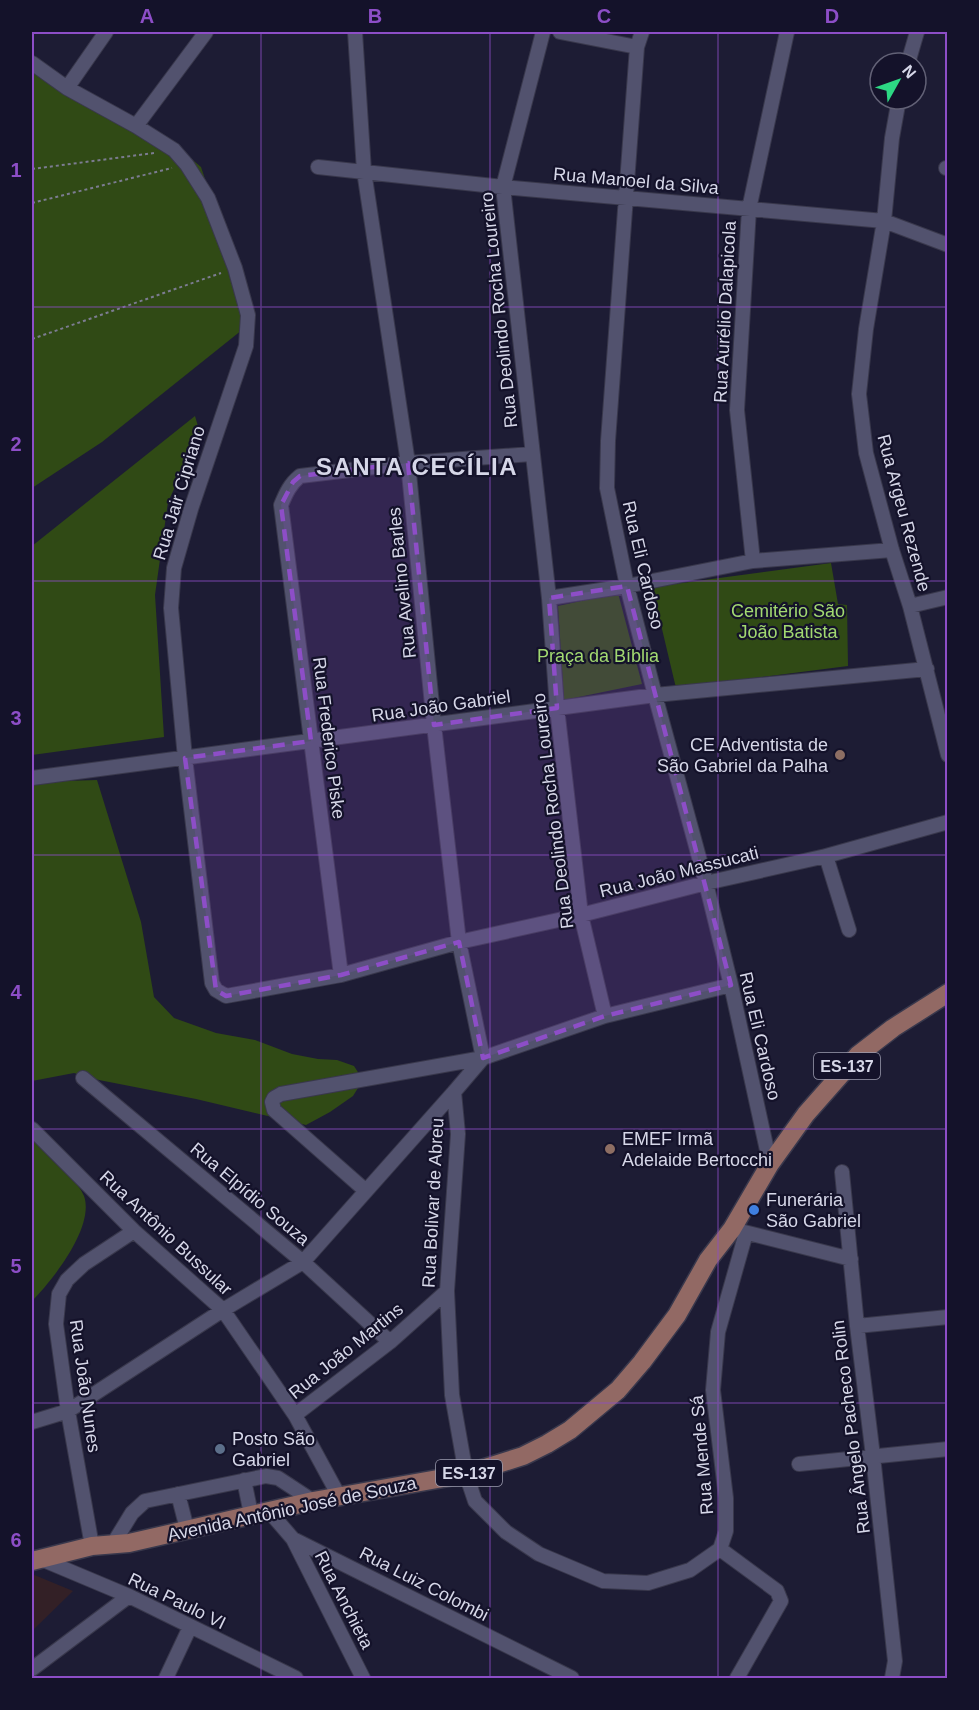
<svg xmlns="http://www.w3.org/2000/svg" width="979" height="1710" font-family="Helvetica,sans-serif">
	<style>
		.industrial { fill: #332026 }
		.green { fill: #304a15 }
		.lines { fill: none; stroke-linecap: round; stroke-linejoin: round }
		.minor-casing { stroke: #39384c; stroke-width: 16 }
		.major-casing { stroke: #39384c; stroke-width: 21 }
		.path { stroke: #7c7c91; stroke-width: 2; stroke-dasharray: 3 3; stroke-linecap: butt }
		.minor { stroke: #52526e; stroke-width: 14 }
		.major { stroke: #926964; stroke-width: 18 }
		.marked { fill: #8d4ec7; fill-opacity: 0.2; stroke: #8d4ec7; stroke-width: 4.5; stroke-dasharray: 12 8; stroke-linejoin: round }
		.grid { fill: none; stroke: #8d4ec7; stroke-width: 1.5; stroke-opacity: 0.55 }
		.education-dot { fill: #8d6e63; stroke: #14122a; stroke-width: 2 }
		.shop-dot { fill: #3f7fe0; stroke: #14122a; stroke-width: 2 }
		.service-dot { fill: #5c6f8a; stroke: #14122a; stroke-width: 2 }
		.labels { text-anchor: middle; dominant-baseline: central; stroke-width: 4.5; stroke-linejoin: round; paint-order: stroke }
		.shield { fill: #14122a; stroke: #9c9caf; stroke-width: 1.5 }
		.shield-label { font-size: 16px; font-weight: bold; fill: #d6d7e8 }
		.street-label { font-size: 18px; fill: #d6d7e8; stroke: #14122a }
		.park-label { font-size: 18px; fill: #a2d971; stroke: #14122a }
		.poi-label { font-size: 18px; fill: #d6d7e8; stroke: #14122a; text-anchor: start }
		.district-label { font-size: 24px; font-weight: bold; letter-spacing: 1.5px; fill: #d6d7e8; stroke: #14122a }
		.neatline { fill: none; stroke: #8d4ec7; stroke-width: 2 }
		.grid-label { font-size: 20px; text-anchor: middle; font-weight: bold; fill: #8d4ec7 }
	</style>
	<rect width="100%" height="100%" fill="#1d1c34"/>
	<path class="industrial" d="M32 1574 73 1591 32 1631Z"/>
	<path class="green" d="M32 59 168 139 201 167 225 239 247 326 102 442 32 488Z
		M195 416 200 433 168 502 155 595 164 737 32 755V546Z
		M831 563 838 604 847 605 848 666 676 688 652 587Z
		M618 593 642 684 564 700 558 606Z
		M97 780 141 922 154 997 174 1018 216 1033 255 1040 292 1054 318 1059 337 1060 354 1066 363 1080 353 1096 330 1112 306 1125 196 1099 99 1080 74 1073 32 1081V782Z
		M32 1137C38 1144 44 1151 50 1158 61 1169 78 1181 84 1196 95 1227 52 1281 32 1301Z"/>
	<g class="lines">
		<g class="minor-casing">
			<path id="minor" d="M355 32 364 171 408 463 434 725 459 942 483 1058 281 1094 274 1098 272 1102 274 1110 366 1191
				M543 32 503 187 549 598 557 708 581 915 605 1016
				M560 32 637 47
				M642 32 637 47 608 441 607 488 627 586 655 695 706 883 731 985 770 1164
				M32 63 67 88 136 126 174 150 187 165 208 198 235 268 248 315 246 346 191 509 174 568 171 608 185 758 212 983 216 990 226 996 341 975 459 942 581 915 706 883 826 856 948 822
				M908 63 917 32
				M67 88 106 32
				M899 99 892 138 884 221 866 329 859 394 866 453 892 550 910 606 948 755
				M136 126 206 32
				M318 167 503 187 884 221 948 245
				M946 168H948
				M753 561 737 410 749 209 787 32
				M549 598 627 586 753 561 892 550
				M910 606 948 597
				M32 778 655 695 927 669
				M826 856 849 930
				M341 975 281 505C286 493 290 484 300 476L408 463 532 454
				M731 985 605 1016 483 1058 454 1092 458 1134 447 1291 452 1395 466 1474 475 1501 506 1532 539 1554 603 1581 648 1583 690 1570 720 1549 726 1531V1498L713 1390 718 1332 746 1233
				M83 1078 303 1262 390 1342
				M32 1129 134 1231 223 1310 295 1415 339 1496
				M842 1172 857 1326 873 1456 895 1661 892 1678
				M740 1231 851 1259
				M857 1326 948 1317
				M295 1415 390 1342 447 1291
				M32 1422 68 1411 223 1310 303 1262 454 1092
				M799 1464 948 1449
				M244 1480 251 1514
				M178 1494 187 1529
				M268 1510 293 1539 572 1678
				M293 1539 363 1678
				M113 1544 132 1513 145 1501 266 1476 278 1478 313 1501
				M92 1546 68 1411 56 1324 59 1294 67 1280 84 1264 134 1231
				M720 1549 777 1591 781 1601 737 1678
				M41 1559 129 1596 296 1678
				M32 1669 129 1596
				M166 1678 190 1627"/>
		</g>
		<g class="major-casing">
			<path id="major" d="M32 1561 92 1546 129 1543 313 1501 466 1474 523 1456 547 1444 570 1430 618 1390 642 1362 677 1315 708 1260 732 1229 770 1164 806 1114 858 1055 893 1028 948 993"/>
		</g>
		<path class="path" d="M32 169 154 153
			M32 203 172 168
			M32 339 221 273"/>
		<use href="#minor" class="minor"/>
		<use href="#major" class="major"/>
	</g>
	<path class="marked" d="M408 463 434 725 557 708 549 598 627 586 731 985 605 1016 483 1058 459 942 341 975 226 996 216 990 185 758 311 741 281 505 293 482 300 476Z"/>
	<path class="grid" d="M261 32V1678M490 32V1678M718 32V1678M32 307H948M32 581H948M32 855H948M32 1129H948M32 1403H948"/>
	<g class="education-dot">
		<circle cx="840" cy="755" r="6"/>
		<circle cx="610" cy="1149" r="6"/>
	</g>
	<circle class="shop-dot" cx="754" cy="1210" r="6"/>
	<circle class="service-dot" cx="220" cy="1449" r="6"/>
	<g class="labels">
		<g class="shield">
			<rect x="814" y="1053" width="66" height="26" rx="4.5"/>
			<rect x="436" y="1460" width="66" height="26" rx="4.5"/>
		</g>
		<g class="shield-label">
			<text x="847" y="1066">ES-137</text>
			<text x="469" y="1473">ES-137</text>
		</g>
		<g class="street-label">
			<text transform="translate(636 181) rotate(5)">Rua Manoel da Silva</text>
			<text transform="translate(499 310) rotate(-96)">Rua Deolindo Rocha Loureiro</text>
			<text transform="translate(725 312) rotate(-87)">Rua Aurélio Dalapicola</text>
			<text transform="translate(179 493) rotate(-73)">Rua Jair Cipriano</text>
			<text transform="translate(904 513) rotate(75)">Rua Argeu Rezende</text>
			<text transform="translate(643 565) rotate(77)">Rua Eli Cardoso</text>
			<text transform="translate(402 583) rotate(-96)">Rua Avelino Barles</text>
			<text transform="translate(441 706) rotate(-8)">Rua João Gabriel</text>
			<text transform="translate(329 738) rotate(83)">Rua Frederico Piske</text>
			<text transform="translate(553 811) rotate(-97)">Rua Deolindo Rocha Loureiro</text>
			<text transform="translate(679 872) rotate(-14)">Rua João Massucati</text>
			<text transform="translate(760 1036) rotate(77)">Rua Eli Cardoso</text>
			<text transform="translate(250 1194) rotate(40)">Rua Elpídio Souza</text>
			<text transform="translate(433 1203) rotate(-87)">Rua Bolivar de Abreu</text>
			<text transform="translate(166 1233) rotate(43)">Rua Antônio Bussular</text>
			<text transform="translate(346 1351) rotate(-39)">Rua João Martins</text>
			<text transform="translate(85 1386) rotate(82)">Rua João Nunes</text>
			<text transform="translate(851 1427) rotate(-97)">Rua Ângelo Pacheco Rolin</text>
			<text transform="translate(702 1455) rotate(-95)">Rua Mende Sá</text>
			<text transform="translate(292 1509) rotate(-12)">Avenida Antônio José de Souza</text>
			<text transform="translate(424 1584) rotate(27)">Rua Luiz Colombi</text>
			<text transform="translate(344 1600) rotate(63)">Rua Anchieta</text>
			<text transform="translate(177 1601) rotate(26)">Rua Paulo VI</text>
		</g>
		<g class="park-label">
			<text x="788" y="611">Cemitério São<tspan x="788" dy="21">João Batista</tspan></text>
			<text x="598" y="656">Praça da Bíblia</text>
		</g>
		<g class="poi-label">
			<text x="828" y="745" text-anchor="end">CE Adventista de<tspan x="828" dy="21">São Gabriel da Palha</tspan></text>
			<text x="622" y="1139">EMEF Irmã<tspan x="622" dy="21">Adelaide Bertocchi</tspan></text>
			<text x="766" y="1200">Funerária<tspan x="766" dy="21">São Gabriel</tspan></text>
			<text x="232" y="1439">Posto São<tspan x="232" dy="21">Gabriel</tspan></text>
		</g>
		<g class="district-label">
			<text x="417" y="466">SANTA CECÍLIA</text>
		</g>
	</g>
	<rect width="979" height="1710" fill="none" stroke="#14122a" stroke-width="66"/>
	<g transform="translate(898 81) rotate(50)"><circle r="28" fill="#14122a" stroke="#626176" stroke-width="1.5"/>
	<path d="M0-4.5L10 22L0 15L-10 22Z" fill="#2dd884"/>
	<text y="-9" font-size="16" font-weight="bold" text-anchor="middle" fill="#d6d7e8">N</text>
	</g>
	<rect x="33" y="33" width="913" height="1644" class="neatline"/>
	<g class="grid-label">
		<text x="147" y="23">A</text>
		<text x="375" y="23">B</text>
		<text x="604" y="23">C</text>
		<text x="832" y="23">D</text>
		<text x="16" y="177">1</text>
		<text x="16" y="451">2</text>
		<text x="16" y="725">3</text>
		<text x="16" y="999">4</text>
		<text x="16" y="1273">5</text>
		<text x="16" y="1547">6</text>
	</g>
</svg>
